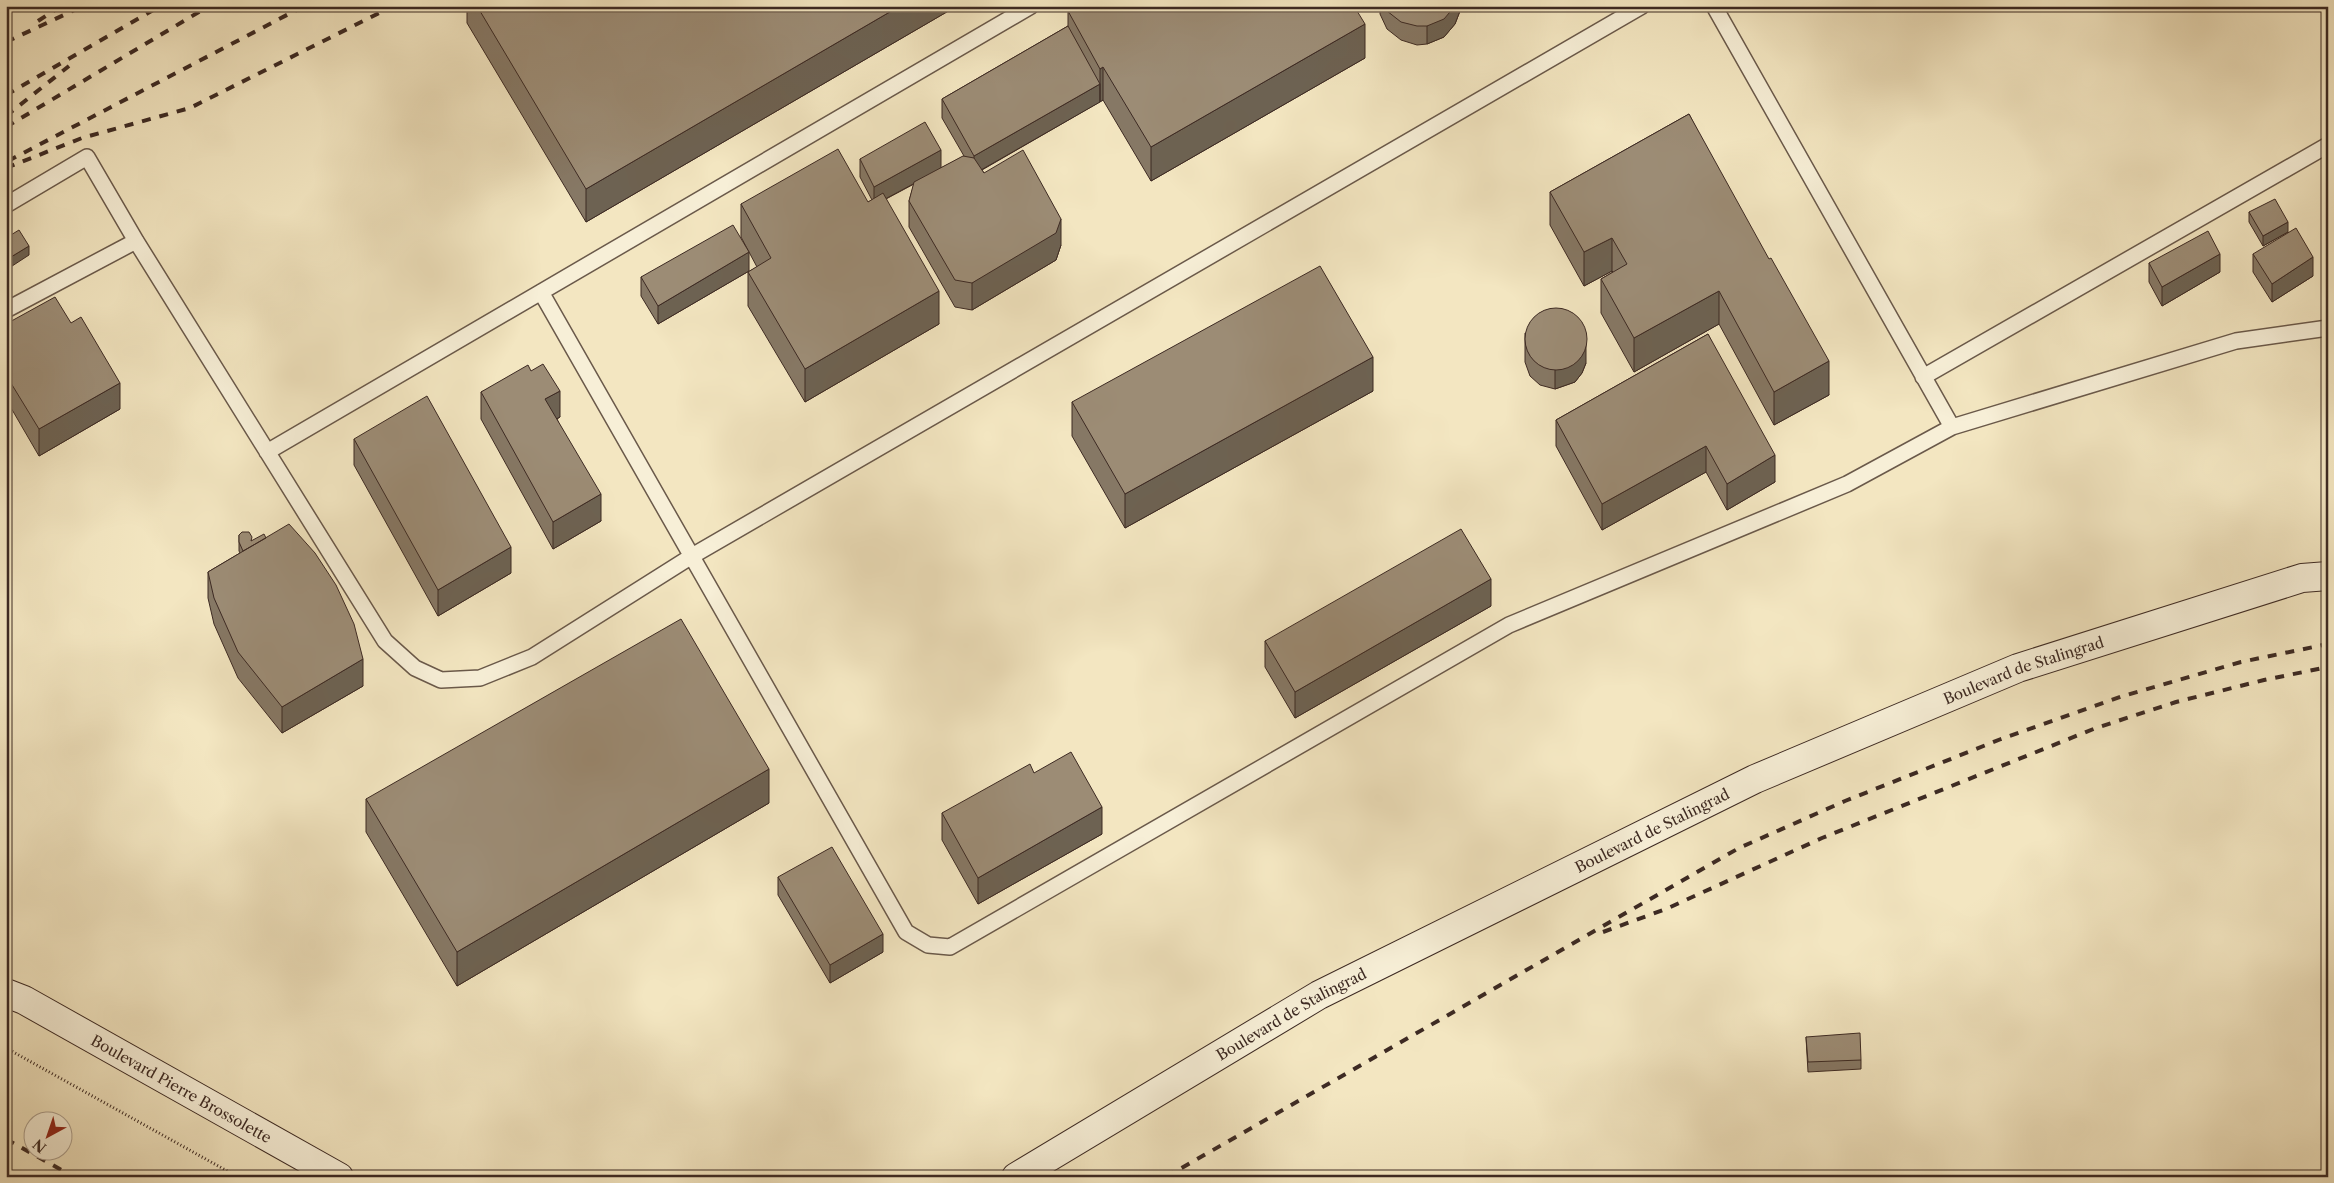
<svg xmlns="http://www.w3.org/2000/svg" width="2334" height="1183" font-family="'Libre Caslon Text',serif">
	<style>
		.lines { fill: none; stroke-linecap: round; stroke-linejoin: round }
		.lane-casing { stroke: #6a594a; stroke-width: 18 }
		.secondary-casing { stroke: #3d2a23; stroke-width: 30 }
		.path { stroke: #3d2a23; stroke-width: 3; stroke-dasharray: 1 2.5; stroke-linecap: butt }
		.lane { stroke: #f7efd7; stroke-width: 15 }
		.secondary { stroke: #f7efd7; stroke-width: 28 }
		.rail { stroke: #3d2a23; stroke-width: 4; stroke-dasharray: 9 9; stroke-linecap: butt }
		.wall { fill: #867865; stroke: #3d2a23 }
		.shaded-wall { fill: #6d6252; stroke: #3d2a23 }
		.building { fill: #9c8c75; stroke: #3d2a23 }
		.labels { text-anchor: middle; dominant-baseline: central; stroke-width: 4.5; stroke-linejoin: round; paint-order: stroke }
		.street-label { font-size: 15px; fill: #3d2a23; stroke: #f7efd7 }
	</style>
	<rect width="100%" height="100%" fill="#f3e6c1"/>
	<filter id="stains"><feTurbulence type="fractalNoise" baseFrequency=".004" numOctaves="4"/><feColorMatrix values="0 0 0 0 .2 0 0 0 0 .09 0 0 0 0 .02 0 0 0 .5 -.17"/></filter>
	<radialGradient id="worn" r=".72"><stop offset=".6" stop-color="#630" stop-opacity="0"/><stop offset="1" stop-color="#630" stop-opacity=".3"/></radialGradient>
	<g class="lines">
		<g class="lane-casing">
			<path id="lane" d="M6 205 87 157 136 241 385 641 415 668 441 680 480 678 532 657 692 556 1642 6
				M541 292 906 932 928 945 950 947 1509 625 1847 484 1952 427 1714 6
				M6 310 136 241
				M1923 377 2328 145
				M1952 427 2236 341 2328 328
				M267 452 1031 6"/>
		</g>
		<g class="secondary-casing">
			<g id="secondary">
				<path id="s1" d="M6 993 24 1000 339 1177"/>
				<path id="s2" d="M1016 1177 1319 995 1755 779 2018 668 2302 578 2328 576"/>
			</g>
		</g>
		<path class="path" d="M6 1048 238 1177"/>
		<use href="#lane" class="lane"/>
		<use href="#secondary" class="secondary"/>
		<path class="rail" d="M38 21 61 6
			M6 42 83 6
			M6 95 160 6
			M6 116 69 66
			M6 127 209 6
			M8 161 304 6
			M6 168 82 138 190 108 393 6
			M1603 932 1666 909 1822 838 2096 728 2176 702 2264 680 2328 667
			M6 1139 74 1177
			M1166 1177 1739 848 1845 801 2001 739 2123 696 2241 662 2328 644"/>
	</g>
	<path class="wall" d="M467 6H957L586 222 467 23Z
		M1380 6H1460V11L1455 24 1444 37 1427 44 1417 45 1401 40 1387 29 1380 14Z
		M1068 11 1365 58 1151 181 1103 100 982 170 984 173 1061 245 1056 260 972 310 955 307 909 227V201L914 184 886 199 939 324 805 402 748 306V272L757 267 741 237V204L868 202 872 200 860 177V159L941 168 964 156 942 118V99L1068 26Z
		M1689 114 1829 395 1774 425 1719 324 1634 372 1601 313V279L1613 272 1612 271 1584 286 1550 225V192Z
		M2249 212 2288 232 2263 246 2249 222Z
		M2253 254 2313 276 2272 302 2253 272Z
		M2149 263 2220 272 2162 306 2149 282Z
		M749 271 658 324 641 296V277Z
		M6 324 120 409 39 456 7 401Z
		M1525 333 1586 363 1582 373 1575 382 1555 389 1540 385 1530 376 1525 362Z
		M1708 334 1775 482 1727 510 1706 472 1602 530 1556 446V420Z
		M531 371 560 417 557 419 601 521 553 549 481 419V392Z
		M1373 391 1125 528 1072 436V402Z
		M354 439 511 573 438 616 354 465Z
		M239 535 252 541 363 686 282 733 238 678 214 624 208 598V572L240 553 239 551Z
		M1491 606 1295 718 1265 667V641Z
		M1034 773 1102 834 978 904 942 840V813Z
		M366 799 769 803 457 986 366 832Z
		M778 877 883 952 830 983 778 895Z
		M1806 1037 1861 1060V1069L1808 1072Z"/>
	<path class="shaded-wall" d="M900 6H957L586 222V189Z
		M1455 6H1460V11L1455 24 1444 37 1427 44V26Z
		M1365 24V58L1151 181V147Z
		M1103 67V100L1100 102V69Z
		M1100 84V102L974 174V156Z
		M941 150V169L874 205V187Z
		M1061 219V245L1056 260 972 310V283Z
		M2288 222V232L2263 246V236Z
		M1612 238V271L1584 286V252Z
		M29 246V255L6 270V260Z
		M749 252V271L658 324V306Z
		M2220 254V272L2162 306V287Z
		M2313 257V276L2272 302V284Z
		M939 291V324L805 402V369Z
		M1719 291V324L1634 372V338Z
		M1586 345V363L1582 373 1575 382 1555 389V370Z
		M1373 357V391L1125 528V494Z
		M1829 361V395L1774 425V392Z
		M6 375H7L6 401Z
		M120 383V409L39 456V429Z
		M560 391V417L545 425V399Z
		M1706 446V472L1602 530V504Z
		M1775 455V482L1727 510V484Z
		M601 494V521L553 549V522Z
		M511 547V573L438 616V590Z
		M1491 579V606L1295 718V692Z
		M363 659V686L282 733V707Z
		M769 769V803L457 986V952Z
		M1102 807V834L978 904V878Z
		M883 934V952L830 983V965Z"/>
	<path class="building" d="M477 6H900L586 189Z
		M1076 6H1354L1365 24 1151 147 1103 67 1100 69 1068 11Z
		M1385 6H1455L1444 19 1427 26H1417L1401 22 1387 11Z
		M1068 26 1100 84 974 156 942 99Z
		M1689 114 1769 259 1771 258 1829 361 1774 392 1719 291 1634 338 1601 279 1627 264 1612 238 1584 252 1550 192Z
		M925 122 941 150 874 187 860 159Z
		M838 149 868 202 883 193 939 291 805 369 748 272 771 258 741 204Z
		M1023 150 1061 219 1056 233 972 283 955 280 909 201 914 182 963 156 974 158 984 173Z
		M2275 199 2288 222 2263 236 2249 212Z
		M733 225 749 252 658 306 641 277Z
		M2296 228 2313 257 2272 284 2253 254Z
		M19 230 29 246 6 260V238Z
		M2208 231 2220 254 2162 287 2149 263Z
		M1320 266 1373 357 1125 494 1072 402Z
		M55 297 71 323 81 317 120 383 39 429 6 375V324Z
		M1525 339a31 31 0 1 1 62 0a31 31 0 1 1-62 0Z
		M1708 334 1775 455 1727 484 1706 446 1602 504 1556 420Z
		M543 364 560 391 545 399 601 494 553 522 481 392 528 365 531 371Z
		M427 396 511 547 438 590 354 439Z
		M289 524 315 553 336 585 354 624 363 659 282 707 238 652 214 598 208 572Z
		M1461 529 1491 579 1295 692 1265 641Z
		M242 532H249L252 537 251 541 264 534 266 538 243 551 239 542V535Z
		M681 619 769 769 457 952 366 799Z
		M1071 752 1102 807 978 878 942 813 1030 764 1034 773Z
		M832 847 883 934 830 965 778 877Z
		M1860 1033 1861 1060 1808 1062 1806 1037Z"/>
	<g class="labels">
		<g class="street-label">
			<text stroke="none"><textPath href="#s2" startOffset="1130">Boulevard de Stalingrad</textPath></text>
			<text stroke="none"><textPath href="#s2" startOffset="725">Boulevard de Stalingrad</textPath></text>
			<text stroke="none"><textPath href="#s2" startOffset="320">Boulevard de Stalingrad</textPath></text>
			<text stroke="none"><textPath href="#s1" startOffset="200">Boulevard Pierre Brossolette</textPath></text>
		</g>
	</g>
	<rect width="2334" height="1183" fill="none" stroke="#f3e6c1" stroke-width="25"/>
	<rect x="8" y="8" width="2319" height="1168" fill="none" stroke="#3d2a23" stroke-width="2.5"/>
	<rect x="12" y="12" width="2309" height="1158" fill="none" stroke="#3d2a23"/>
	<g transform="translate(48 1136) rotate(220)"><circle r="24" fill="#f7efd7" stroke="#ada08f"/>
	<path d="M0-4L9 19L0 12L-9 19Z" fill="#8f2418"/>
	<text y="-8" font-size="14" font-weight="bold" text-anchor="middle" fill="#3d2a23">N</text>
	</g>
	<rect width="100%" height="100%" filter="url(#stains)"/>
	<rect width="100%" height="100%" fill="url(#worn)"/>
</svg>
